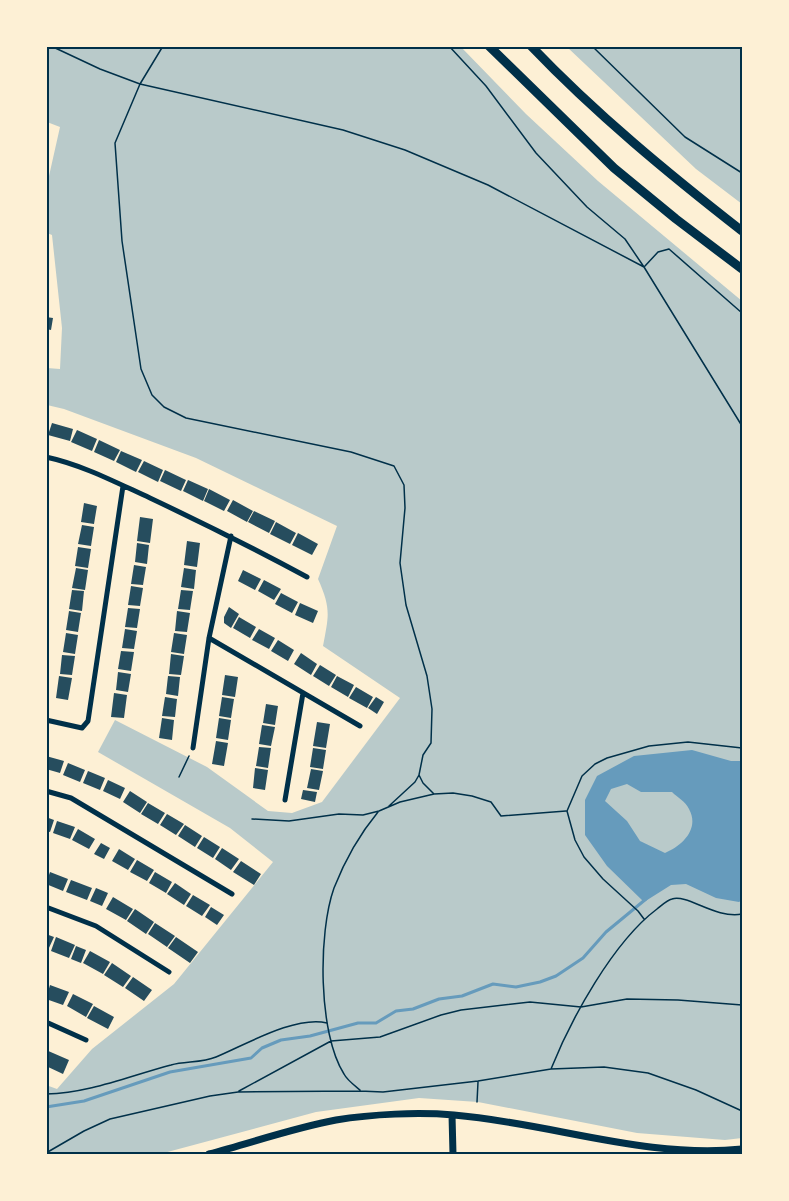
<svg xmlns="http://www.w3.org/2000/svg" width="789" height="1201" font-family="'Roboto Condensed',sans-serif">
	<style>
		.green { fill: #b9caca }
		.water { fill: #669bbc; fill-rule: evenodd }
		.lines { fill: none; stroke-linecap: round; stroke-linejoin: round }
		.stream { stroke: #669bbc; stroke-width: 3 }
		.building { fill: #264d5e }
		.path { stroke: #003049; stroke-width: 1.5 }
		.minor { stroke: #003049; stroke-width: 5 }
		.tertiary { stroke: #003049; stroke-width: 7 }
		.motorway { stroke: #003049; stroke-width: 9 }
		.neatline { fill: none; stroke: #003049; stroke-width: 2 }
	</style>
	<rect width="100%" height="100%" fill="#fdf0d5"/>
	<path class="green" d="M47 47H461L526 114 598 181 742 301V1138L725 1140 637 1133 478 1102 419 1098 316 1112 160 1154H47L46 1085 57 1089 92 1049 174 984 273 862 230 828 98 752 115 720 207 767 268 811 292 813 322 802 400 698 323 646C329 615 331 608 318 579L337 526 196 458 64 409 47 405V368L60 369 62 328 52 235 47 233V185L60 127 47 122Z
		M567 47H742V204L696 169Z"/>
	<path class="water" d="M692 750 731 761H742V900L739 902 716 898 686 884 671 885 644 902 607 866 585 835V800L597 776 634 756ZM627 784 641 792H672C677 797 686 802 689 809 700 829 682 846 665 853L640 841 627 821 605 801 611 789Z"/>
	<g class="lines">
		<path class="stream" d="M46 1107 84 1101 170 1072 251 1058 262 1048 281 1040 310 1036 358 1023H376L396 1011 413 1009 439 999 462 996 493 984 516 987 540 982 556 976 583 958 606 932 646 899"/>
	</g>
	<path class="building" d="M46 317 53 318 51 330 46 329Z
		M52 423 73 429 70 441 48 435Z
		M77 430 97 439 92 451 71 442Z
		M99 440 120 450 114 461 94 452Z
		M121 451 142 460 136 472 116 462Z
		M144 461 163 470 158 482 138 472Z
		M165 470 186 480 181 491 160 481Z
		M188 480 208 489 203 501 183 491Z
		M209 489 230 500 224 511 204 501Z
		M233 500 253 511 247 522 227 511Z
		M84 503 97 506 94 524 81 522Z
		M254 511 275 521 269 533 248 522Z
		M140 517 153 519 150 543 137 541Z
		M276 522 296 533 290 544 270 534Z
		M82 525 94 527 91 546 78 544Z
		M298 533 318 544 312 555 292 545Z
		M187 541 200 543 197 567 184 565Z
		M137 543 149 545 147 564 135 562Z
		M78 547 91 549 88 568 75 566Z
		M134 565 146 567 143 585 131 584Z
		M76 568 88 570 85 590 72 588Z
		M184 568 196 570 194 589 181 587Z
		M243 570 261 579 255 590 238 581Z
		M264 580 281 589 274 600 258 591Z
		M131 586 143 588 140 606 128 605Z
		M72 590 84 591 82 611 69 609Z
		M181 590 193 591 190 610 178 609Z
		M281 593 298 602 292 613 275 604Z
		M300 603 318 611 313 623 295 615Z
		M229 607 239 614 231 628 224 623V617Z
		M128 608 140 609 137 628 125 627Z
		M69 611 81 613 78 632 66 630Z
		M177 611 190 613 187 632 175 631Z
		M239 617 256 627 250 638 233 628Z
		M125 629 137 631 134 649 122 648Z
		M259 629 275 638 269 649 252 640Z
		M66 633 78 635 75 654 63 652Z
		M174 633 187 635 184 654 171 652Z
		M278 640 294 650 288 661 271 651Z
		M121 651 134 652 131 671 118 669Z
		M301 653 317 664 311 675 294 664Z
		M171 654 184 656 181 675 169 674Z
		M62 655 75 656 72 675 60 674Z
		M320 665 336 675 329 686 313 676Z
		M118 672 131 674 128 692 116 690Z
		M225 675 238 677 235 697 222 695Z
		M59 676 72 678 68 700 56 698Z
		M168 676 180 677 178 696 166 694Z
		M337 676 354 685 348 697 331 687Z
		M356 687 373 697 367 708 349 698Z
		M114 693 127 695 124 718 111 717Z
		M165 697 177 699 175 717 162 716Z
		M222 697 234 699 231 718 219 716Z
		M376 697 384 702 377 714 368 708Z
		M266 704 278 706 275 725 263 723Z
		M162 718 174 720 172 740 159 738Z
		M219 718 231 720 228 740 216 738Z
		M317 722 330 724 326 748 313 746Z
		M262 725 275 727 271 746 259 744Z
		M216 741 228 743 224 766 212 764Z
		M259 747 271 748 268 768 256 766Z
		M313 748 326 750 323 769 310 767Z
		M46 756 64 761 60 773 46 769Z
		M68 763 85 770 80 782 63 775Z
		M255 768 268 770 265 790 253 788Z
		M311 769 323 771 319 790 307 788Z
		M88 771 105 778 100 790 83 783Z
		M108 780 125 788 120 799 103 791Z
		M303 790 317 792 315 802 301 799Z
		M130 791 147 802 140 813 123 802Z
		M148 803 165 813 158 824 141 814Z
		M167 814 184 824 176 835 160 825Z
		M46 817 54 820 50 832 46 831Z
		M57 821 75 827 70 839 53 833Z
		M185 825 202 836 195 847 178 836Z
		M78 829 95 839 89 849 72 840Z
		M204 837 220 847 213 858 197 848Z
		M101 843 110 848 104 859 94 854Z
		M222 848 239 859 231 870 215 859Z
		M119 849 135 859 128 870 112 861Z
		M137 860 154 870 147 881 130 872Z
		M241 861 261 874 254 885 233 872Z
		M50 872 68 879 63 891 46 884Z
		M155 872 172 882 166 893 149 883Z
		M71 880 92 888 87 900 66 892Z
		M175 883 191 894 184 905 167 894Z
		M96 888 108 893 102 906 90 901Z
		M193 895 210 905 202 916 186 906Z
		M113 897 133 909 126 920 106 909Z
		M211 907 224 915 217 925 205 917Z
		M135 909 154 922 146 934 127 921Z
		M155 923 175 936 167 947 148 934Z
		M46 934 54 937 48 950 46 949Z
		M56 937 75 945 69 958 51 951Z
		M176 937 198 952 190 963 168 948Z
		M76 946 86 950 81 963 71 959Z
		M90 951 110 962 103 974 83 963Z
		M112 963 131 976 123 987 104 975Z
		M133 977 152 990 144 1001 125 988Z
		M50 985 69 992 63 1005 46 999Z
		M73 994 93 1004 86 1017 67 1006Z
		M94 1006 114 1017 108 1029 87 1018Z
		M46 1050 69 1060 63 1074 46 1066Z"/>
	<g class="lines">
		<path class="path" d="M51 46 100 69 140 84 343 130 405 150 488 185 644 267
			M163 46 140 84 115 143 122 241 141 369 152 395 164 407 186 418 351 452 394 466 404 485 405 508 400 563 406 605 427 676 432 709 431 743 423 755 419 775 423 783 434 794
			M449 46 486 86 536 153 587 207 625 239 644 267 742 426
			M592 46 685 137 742 173
			M645 266 658 252 669 249 742 313
			M179 777 189 756
			M389 806 415 782 419 775
			M252 819 289 821 339 814 363 815 379 811 400 802 434 794 453 793 472 796 491 802 501 816 566 811
			M644 919 638 911 603 879 584 857 575 840 567 811 582 776 595 764 607 758 649 746 688 742 742 748
			M551 1069C571 1019 613 942 657 909 661 906 667 900 672 899 688 894 715 919 742 914
			M360 1090C354 1085 347 1080 344 1074 318 1033 318 933 334 888 345 860 359 835 378 812
			M239 1091 331 1041 380 1037 441 1015 461 1010 530 1002 581 1007 627 999 678 1000 742 1005
			M46 1094C90 1093 129 1076 171 1065 185 1061 202 1063 216 1057 245 1045 296 1015 327 1023
			M477 1102 478 1082
			M46 1153 84 1131 110 1119 210 1096 238 1092 360 1091 383 1092 478 1081 551 1069 604 1067 648 1073 696 1090 742 1111"/>
		<path class="minor" d="M46 457C83 465 117 483 150 498 203 523 255 549 307 577
			M209 638 360 726
			M46 720 82 728 88 721 123 486
			M193 748 209 638 231 536
			M46 791 71 798 232 894
			M285 800 303 693
			M46 907 96 926 169 972
			M46 1022 86 1040"/>
		<path class="tertiary" d="M452 1115 453 1154
			M209 1154C251 1143 293 1128 336 1120 372 1114 418 1112 454 1115 551 1123 645 1159 742 1149"/>
		<path class="motorway" d="M489 46 614 168 676 219 742 269
			M531 46C596 114 669 174 742 231"/>
	</g>
	<rect width="789" height="1201" fill="none" stroke="#fdf0d5" stroke-width="96"/>
	<rect x="48" y="48" width="693" height="1105" class="neatline"/>
</svg>
